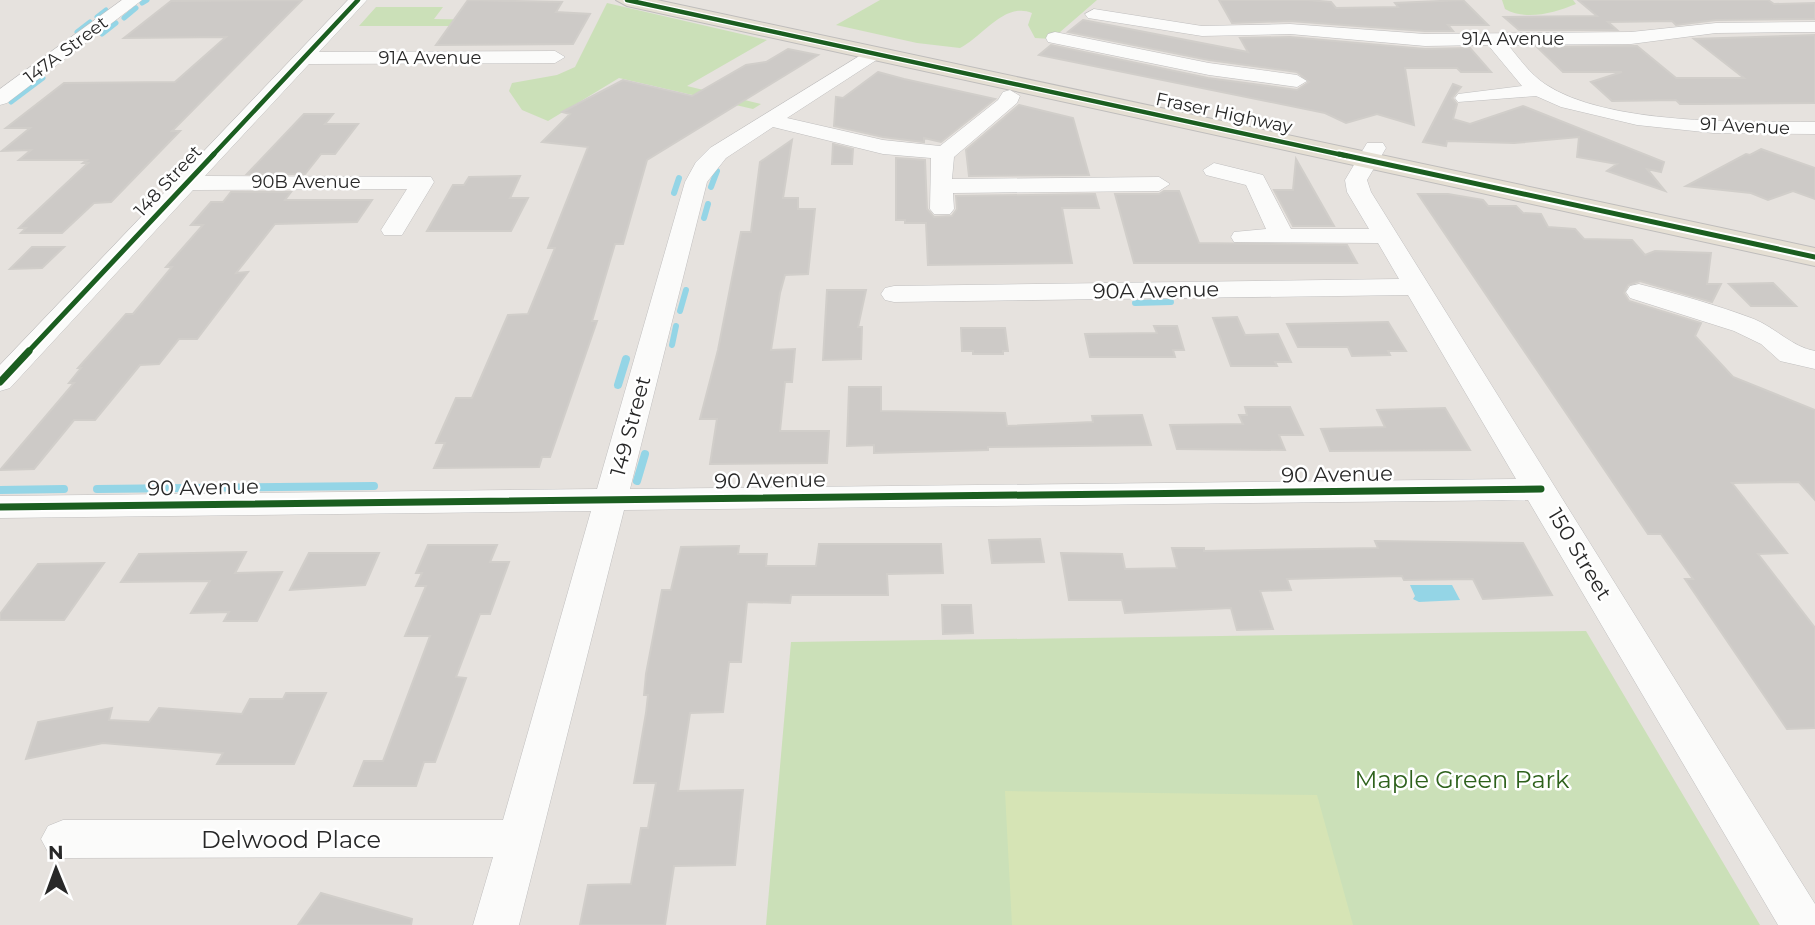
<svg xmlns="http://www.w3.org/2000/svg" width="1815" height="925" font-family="Montserrat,sans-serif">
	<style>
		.green { fill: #cbe0b8 }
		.pitch { fill: #d6e4b5 }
		.water { fill: #94d5e6 }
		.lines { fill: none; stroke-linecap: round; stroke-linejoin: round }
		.stream-far2 { stroke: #94d5e6; stroke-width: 5 }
		.stream-far1 { stroke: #94d5e6; stroke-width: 6 }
		.stream { stroke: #94d5e6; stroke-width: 8 }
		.building { fill: #cdcac7; stroke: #d1ceca; stroke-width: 2 }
		.minor-casing { stroke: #c0bfbf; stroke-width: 1 }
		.major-casing { stroke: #bfbdbc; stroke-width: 2 }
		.minor { fill: #fbfbfa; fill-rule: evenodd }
		.major { fill: #e5dfd3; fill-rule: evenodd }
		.cycleway-far2-casing { stroke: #fff; stroke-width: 7 }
		.cycleway-far1-casing { stroke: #fff; stroke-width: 9 }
		.cycleway-casing { stroke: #fff; stroke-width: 11 }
		.cycleway-far2 { stroke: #1b5e20; stroke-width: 4.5 }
		.cycleway-far1 { stroke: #1b5e20; stroke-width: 5 }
		.cycleway { stroke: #1b5e20; stroke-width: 7 }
		.labels { text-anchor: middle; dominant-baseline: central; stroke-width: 5; stroke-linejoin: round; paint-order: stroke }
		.far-street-label { font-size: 18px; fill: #282828; stroke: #fff }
		.street-label { font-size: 21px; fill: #282828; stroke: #fff }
		.near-park-label { font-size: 24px; fill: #2e611c; stroke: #fff }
		.near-street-label { font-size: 24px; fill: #282828; stroke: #fff }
	</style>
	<rect width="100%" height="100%" fill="#e6e2de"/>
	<path class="green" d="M880 0H1097L1052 39 1035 38 1028 25 1032 13C1005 1 981 38 960 48L917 43 836 25Z
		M1502 0H1573L1576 4C1554 13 1526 21 1505 9Z
		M607 3 767 40 687 86 761 104 753 109 619 78 548 121 522 110 509 91 512 83 557 75 575 67Z
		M376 7H443L434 19 492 20 488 26H359Z
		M1586 631 1760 925H766L791 642Z"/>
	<path class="pitch" d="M1005 791 1317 795 1353 925H1012Z"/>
	<path class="water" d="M1410 585H1452L1460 600 1419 602 1413 599 1415 596Z"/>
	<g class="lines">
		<path class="stream-far2" d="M142 3 147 0
			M97 17 106 10
			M124 18 136 8
			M77 32 90 22
			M102 34 116 23
			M11 102 43 78"/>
		<path class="stream-far1" d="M711 187 717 171
			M674 193 679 178
			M704 218 708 204
			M1135 303 1171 302
			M680 311 686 290
			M672 345 676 326"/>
		<path class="stream" d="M618 385 626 359
			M637 481 645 454
			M97 489 374 486
			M0 490 64 489"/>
	</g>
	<path class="building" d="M302 0 172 131H180L111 202 94 203 62 233H21L26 228H19L25 222 88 163H83L87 160H19L31 150 2 151 30 128H6L64 83 175 82 226 37 124 38 171 1Z
		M468 0 562 2 556 12 590 14 573 44 436 45Z
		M1219 0H1308L1331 2 1336 8 1398 7 1395 3 1463 0 1488 25H1448L1453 31H1425L1290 21 1232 23Z
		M1578 0H1768L1774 4 1815 3V19L1716 20 1676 25 1672 21 1608 22 1617 30H1519L1504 17 1597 16Z
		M1083 20 1248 52 1240 38 1290 37 1425 49 1470 48 1491 72H1461L1457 68H1405L1414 125 1377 114 1346 123 1325 113 1039 55 1051 45 1208 78 1297 90 1309 82 1297 72 1209 60 1068 32Z
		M1815 35V103L1701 104H1680L1676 100 1612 101 1591 82 1622 72H1563L1537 47 1637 46 1676 78H1744L1694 39Z
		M788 49 818 55 647 160 623 244H615L592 321H597L550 457H542L539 467 434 468 445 443H436L456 398H472L508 315 528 314 555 248H548L588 147 542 142 570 114 562 112 623 80 692 96 746 65 766 62Z
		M878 72 904 79 995 99 941 142 924 138V142L883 137 834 126 836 97 843 98Z
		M1453 84 1461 87 1452 98 1457 104 1453 119 1470 124 1523 106 1664 162 1661 172 1647 169 1665 191 1607 171 1617 164 1577 157 1579 137 1514 143 1447 141 1446 146 1423 142Z
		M1019 105 1073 118 1089 175 969 176 966 150Z
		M304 114H333L325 124H358L335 154H321L305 174H247Z
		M792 140 783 198H798V209H815L808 274 785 275 780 293 771 350 795 349 792 382H785L780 431H829L827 463 710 464 717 419H700L718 350 741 232H751L760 162Z
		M833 144 853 149 852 164H832Z
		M1761 149 1815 168V199L1793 191 1768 200 1751 193 1686 186 1746 154 1750 155Z
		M896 158 925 160 927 209 934 217 952 216 957 209 956 196 1095 194 1099 208H1062L1072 263 928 265 926 223H905V220H896Z
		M1296 159 1334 226H1293L1274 190H1293Z
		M520 176 510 198H528L511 231H427L453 185H464L469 177Z
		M1164 191H1179L1199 243 1347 245 1357 263H1134L1115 194H1159Z
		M231 192H291L285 200H372L357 222 275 224 236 273 248 272 197 339H179L159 364 140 365 95 420H74L34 469 0 470 74 383H69L81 368H78L126 314H133L172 267H166L203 225H191L211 202H223Z
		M1418 194H1448L1483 200 1488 206H1516L1523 213 1541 214 1548 227 1575 229 1584 239 1632 240 1645 255 1655 251 1711 253 1707 284H1721L1712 302 1640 281 1628 285 1624 293 1629 301 1701 323 1695 336 1733 377 1815 410V500L1799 482 1732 483 1787 553 1758 554 1815 628V728L1787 729 1685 579H1693L1661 534H1648Z
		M32 247H64L42 268 10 269Z
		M1773 283 1796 306H1751L1729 284Z
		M827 290H866L858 327H862L861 359 823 360Z
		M1237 317 1245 335 1278 334 1291 362H1275L1277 366H1231L1213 318Z
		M1388 322 1406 351H1388L1390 355 1352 356 1348 347H1298L1287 324Z
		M1154 326H1177L1184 350H1173L1175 357H1090L1085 334 1157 333Z
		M961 328H1005L1008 351H1003V354H973V351H962Z
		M849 387H881V411L1005 413 1007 426 1093 422 1092 416 1142 415 1151 445 988 447V450L874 453V445L847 446Z
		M1245 407H1290L1303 435H1279L1285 450 1177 449 1170 425 1243 424 1239 415H1247Z
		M1445 408 1470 450 1330 451 1321 429 1385 427 1377 410Z
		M1040 539 1044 562 992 563 989 540Z
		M1375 541 1523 543 1552 595 1483 599 1473 579 1404 580 1402 576 1287 579 1291 590 1260 591 1273 629 1237 630 1231 608 1125 613 1122 600H1069L1061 553 1122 554 1125 569 1177 568 1172 548H1204V551L1378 548Z
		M819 544H941L943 573 887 574 888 595H791L790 603 747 602 741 662H729L723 712 690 713 678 791 743 790 735 865 674 866 665 925H580L588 885 631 884 641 828H648L656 783H634L646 713 648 695H644L646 674 662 590H671L681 547 739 546 738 554H767L766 566H816Z
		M428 545H497L490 562H509L490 614H480L456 677 466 678 435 762H424L416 786H354L364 761H383L430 636H405L426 586H416L422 573H416Z
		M246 552 235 573 282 572 257 621H224L229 612 191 613 210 581 121 582 139 554Z
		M309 553H379L365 585 290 590Z
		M104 563 64 620H0V614L38 564Z
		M942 605H971L973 633 943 634Z
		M286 693H326L294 764H217L223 753 103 743 26 759 38 722 112 708 109 720 149 722 159 708 242 714 250 699H283Z
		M321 893 412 919 411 925H298Z"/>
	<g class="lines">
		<g class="minor-casing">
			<path id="minor" d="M122 0H142L7 103 0 105V89Z
				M348 0H367L319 52 555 51 565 57 555 63 309 64 205 176 431 177 434 182 402 235H384L381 230 407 189 193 190 10 388 0 391V365Z
				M1094 9 1202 26 1290 24 1425 34 1631 32 1716 23 1815 22V32L1716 33 1631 44 1508 45C1519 58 1530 74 1545 84 1606 125 1742 122 1815 122V134L1713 133 1637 125 1561 107 1536 96 1458 102 1455 98 1458 94 1522 86 1488 45 1425 46 1290 34 1202 36 1088 18 1085 14Z
				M1055 32 1209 63 1297 75 1307 81 1297 87 1209 75 1048 42 1046 38 1048 34Z
				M874 47 881 49 883 53 881 57 787 118 883 140 940 146 998 100 1003 92 1010 90 1020 96 1017 103 954 157 952 179 1159 177 1170 184 1159 191 953 193 954 209 950 214H934L930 209 931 158 883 154 773 127 726 158 707 182 630 489 1516 479 1408 295 894 302 885 300 881 294 885 288 894 286 1399 279 1378 243 1234 242 1231 237 1234 232 1266 229 1246 185 1206 175 1203 170 1214 163 1263 175 1291 229H1369L1347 192 1345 180 1367 143H1383L1386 148 1367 180 1371 192 1815 904V925H1778L1528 500 624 510 519 925H473L493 857 63 858 48 852 41 839 48 826 63 820H503L591 511 0 518V496L597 489 685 182 696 162 710 148Z
				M1639 284C1677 294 1717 305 1754 319 1776 328 1792 347 1815 351V369L1780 361 1761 344 1734 331 1630 298 1626 292 1630 286Z"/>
		</g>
		<g class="major-casing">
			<path id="major" d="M616 0H657L1815 248V266L627 6Z"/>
		</g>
		<use href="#minor" class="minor"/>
		<use href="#major" class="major"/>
		<g class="cycleway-far2-casing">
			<path id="cycleway-far2" d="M627 0 1347 156
				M212 156 358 0"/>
		</g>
		<g class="cycleway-far1-casing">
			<path id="cycleway-far1" d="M1339 154 1815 257
				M27 353 214 154"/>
		</g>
		<g class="cycleway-casing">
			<path id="cycleway" d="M0 382 29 351
				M0 507 1541 489"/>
		</g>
		<use href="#cycleway-far2" class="cycleway-far2"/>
		<use href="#cycleway-far1" class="cycleway-far1"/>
		<use href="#cycleway" class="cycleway"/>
	</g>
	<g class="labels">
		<g class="far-street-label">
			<text x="1513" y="39">91A Avenue</text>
			<text transform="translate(66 50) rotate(-37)">147A Street</text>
			<text x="430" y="58">91A Avenue</text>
			<text transform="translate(1224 113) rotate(12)">Fraser Highway</text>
			<text transform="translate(1745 126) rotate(3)">91 Avenue</text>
			<text transform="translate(168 181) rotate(-47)">148 Street</text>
			<text x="306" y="182">90B Avenue</text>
		</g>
		<g class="street-label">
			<text transform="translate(1156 290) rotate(-1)">90A Avenue</text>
			<text transform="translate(630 426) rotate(-75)">149 Street</text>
			<text transform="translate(1337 474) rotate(-1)">90 Avenue</text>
			<text transform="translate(770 480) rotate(-1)">90 Avenue</text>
			<text transform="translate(203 487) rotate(-1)">90 Avenue</text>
			<text transform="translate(1580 554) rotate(59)">150 Street</text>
		</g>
		<g class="near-park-label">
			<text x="1462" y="779">Maple Green Park</text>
		</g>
		<g class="near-street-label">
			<text x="291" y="839">Delwood Place</text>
		</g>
	</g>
	<g transform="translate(56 869) rotate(359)" stroke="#ffffff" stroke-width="5" paint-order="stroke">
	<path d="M0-5L12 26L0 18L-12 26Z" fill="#282828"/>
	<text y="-10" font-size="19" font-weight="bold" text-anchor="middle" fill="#282828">N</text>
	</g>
</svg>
